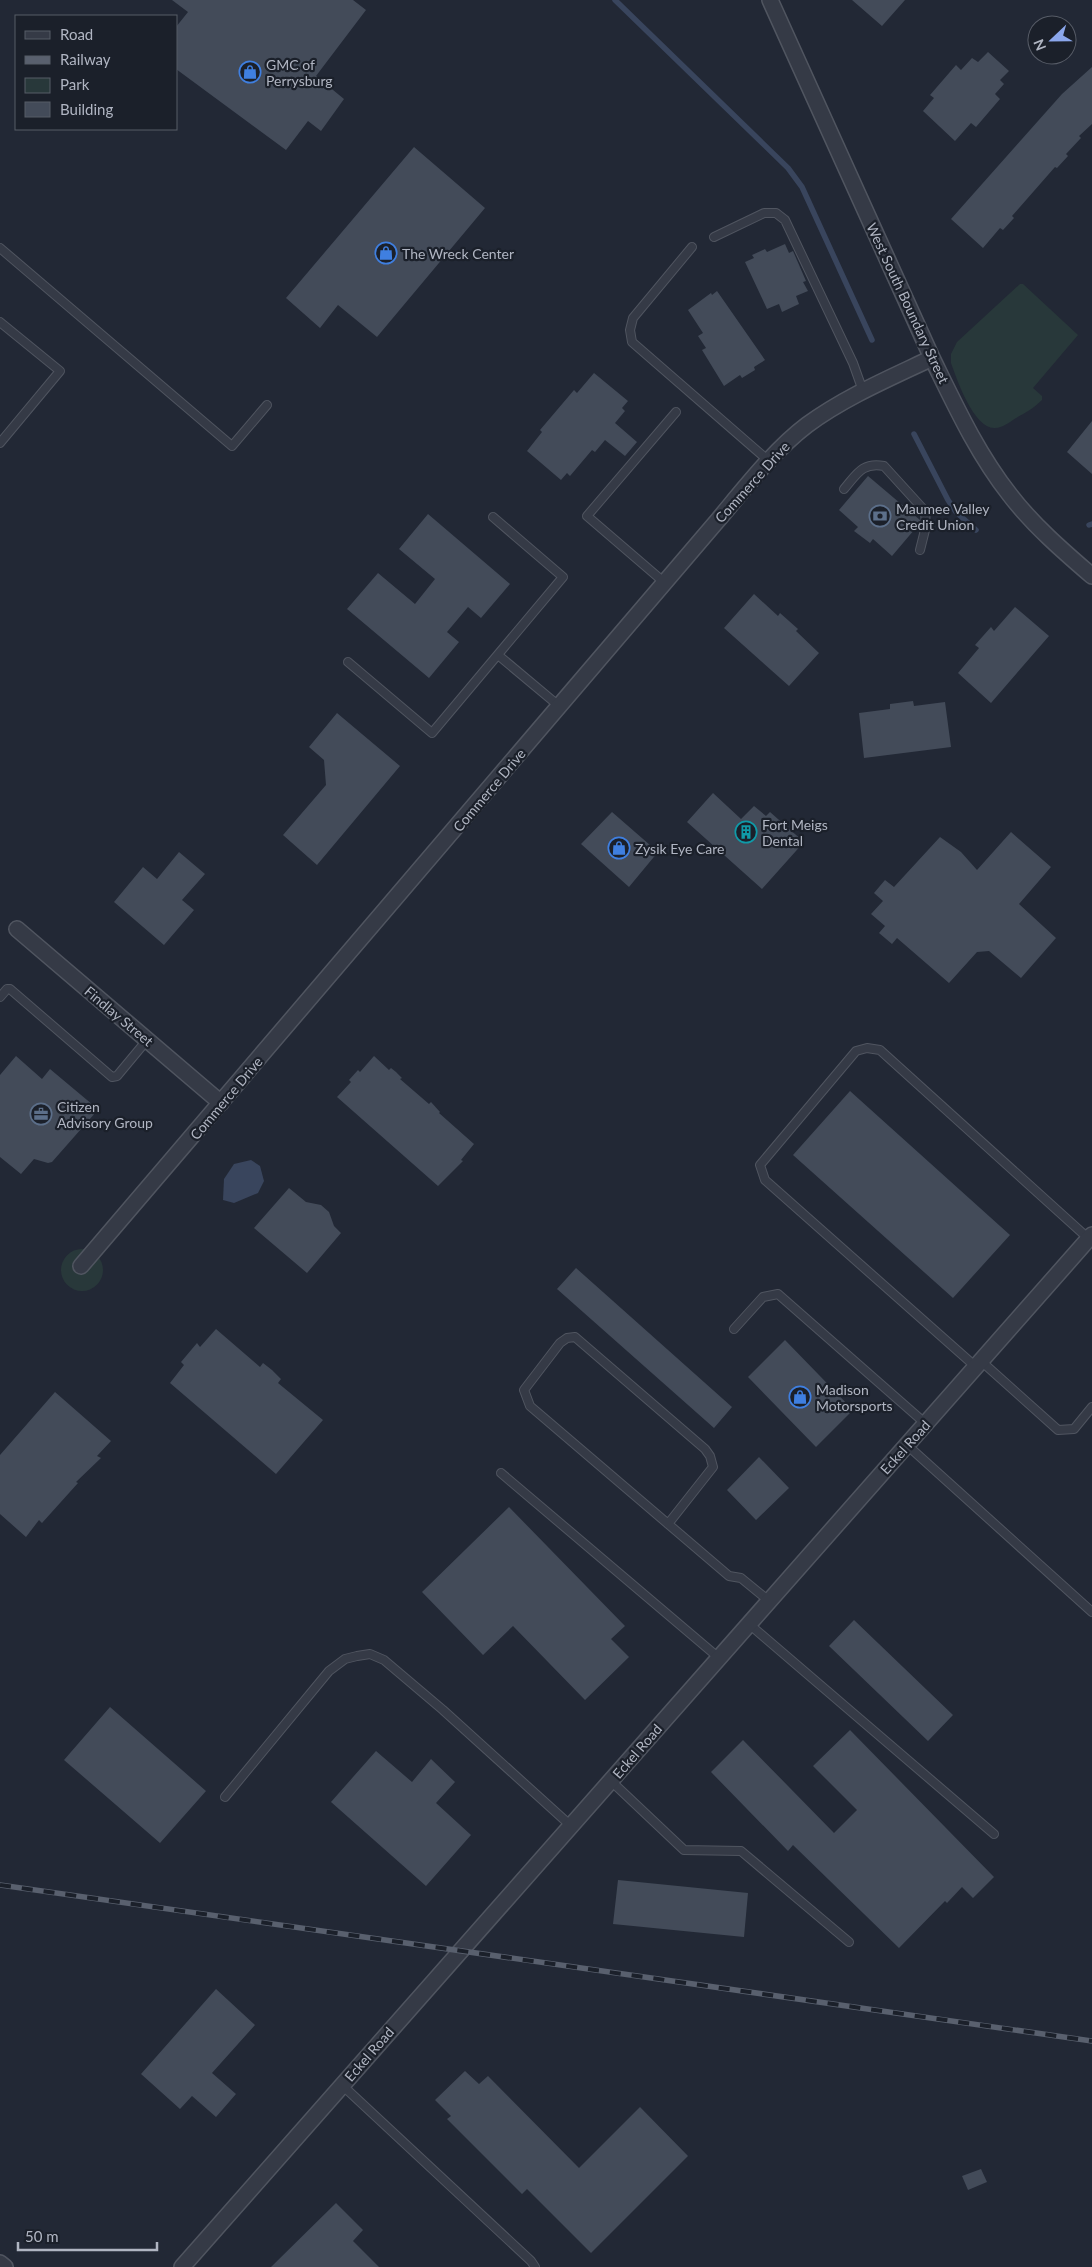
<svg xmlns="http://www.w3.org/2000/svg" width="1092" height="2267" font-family="Lato,sans-serif">
	<style>
		.green { fill: #28383a }
		.water { fill: #39455d }
		.lines { fill: none; stroke-linecap: round; stroke-linejoin: round }
		.stream { stroke: #39455d; stroke-width: 5.5 }
		.building { fill: #434b59 }
		.lane-casing { stroke: #505560; stroke-width: 10 }
		.street-casing { stroke: #505560; stroke-width: 18 }
		.lane { stroke: #353a46; stroke-width: 8 }
		.street { stroke: #353a46; stroke-width: 15 }
		.rail-casing { stroke: #59606e; stroke-width: 5.5 }
		.rail { stroke: #1b202a; stroke-width: 4; stroke-dasharray: 11; stroke-linecap: butt }
		.labels { text-anchor: middle; dominant-baseline: central; stroke-width: 4.5; stroke-linejoin: round; paint-order: stroke }
		.poi-label { font-size: 14px; fill: #b0b5c2; stroke: #1b202a; text-anchor: start }
		.street-label { font-size: 14px; fill: #b0b5c2; stroke: #1b202a }
	</style>
	<rect width="100%" height="100%" fill="#222835"/>
	<path class="green" d="M1020 284H1023L1078 335 1033 388 1042 396V400C1034 408 1025 413 1016 418 1010 422 1002 428 995 428 974 429 957 380 951 363V354L957 342Z
		M61 1270a21 21 0 1 1 42 0a21 21 0 1 1-42 0Z"/>
	<path class="water" d="M251 1160 260 1166 264 1181 258 1193 234 1203 223 1200 224 1179 234 1164Z"/>
	<g class="lines">
		<path class="stream" d="M615 0 788 168 802 187 872 340
			M914 434 948 500 956 512 976 530
			M1089 525 1092 524"/>
	</g>
	<path class="building" d="M172 0H353L366 10 316 76 344 99 321 131 308 121 286 150 176 69V27L188 12Z
		M852 0H905L882 26Z
		M988 52 1009 71 1000 80 1004 84 995 94 1000 99 976 127 971 123 955 141 923 111 934 98 930 95 956 65 961 70 972 58 978 62Z
		M1092 67V124L1079 136 1081 138 1066 154 1068 156 1057 168 1055 167 1012 216 1014 218 1003 230 1000 228 983 248 951 219 1062 94Z
		M414 147 485 208 377 337 338 305 320 328 286 298Z
		M785 244 789 253 793 251 806 281 803 282 808 291 796 296 799 304 782 312 779 304 767 309 745 262 754 258 752 255 765 249 767 252Z
		M717 291 765 360 754 367 755 370 742 378 740 375 724 386 702 350 706 348 698 336 703 333 688 310 711 293 712 295Z
		M594 373 628 401 622 408 625 411 615 423 637 442 625 456 605 440 595 452 592 450 570 476 567 473 561 480 527 451 542 432 540 430 574 390 577 393Z
		M1092 421V474L1067 452Z
		M868 476 920 520V523L892 556 873 539 870 543 854 531 858 527 839 510Z
		M428 514 510 584 481 618 468 607 447 632 459 642 429 678 347 609 378 573 415 604 435 579 399 549Z
		M754 594 778 616 780 613 798 629 796 631 819 653 789 686 724 628Z
		M1015 607 1049 636 991 703 958 673 979 648 975 645 991 627 994 631Z
		M913 701 914 706 945 702 951 747 864 758 859 713 890 709V704Z
		M337 713 400 766 317 865 283 835 326 785 324 760 309 747Z
		M713 793 741 819 754 806 766 816 770 812 804 842 762 889 687 822Z
		M612 812 658 852 629 887 581 844Z
		M1011 832 1051 867 1019 904 1056 938 1021 978 989 951 977 952 949 983 897 938 892 944 879 933 885 926 871 914 883 901 874 893 885 880 894 887 940 837 961 852 977 870Z
		M179 852 205 874 182 900 194 910 164 945 114 902 143 867 157 879Z
		M16 1056 42 1079 50 1069 93 1105 96 1112 52 1162 48 1163 34 1159 21 1174 0 1157V1075Z
		M374 1056 389 1070 391 1068 396 1072 402 1078 400 1079 429 1104 431 1102 440 1112 439 1113 474 1144 461 1160 463 1161 438 1186 337 1097 351 1082 349 1080 358 1070 360 1072Z
		M850 1091 1010 1235 953 1298 793 1155Z
		M289 1188 306 1202 321 1205 329 1212 334 1226 341 1233 307 1273 254 1228Z
		M576 1268 732 1407 714 1428 557 1289Z
		M216 1329 260 1367 263 1363 272 1370 281 1379 278 1383 323 1420 276 1474 170 1383 184 1365 181 1362 197 1343 200 1347Z
		M785 1340 853 1410 816 1447 748 1377Z
		M55 1392 111 1441 97 1456 101 1458 76 1482 78 1483 42 1523 39 1520 26 1537 0 1514V1455Z
		M759 1457 789 1488 756 1520 727 1490Z
		M509 1507 625 1626 611 1639 629 1657 585 1700 513 1626 483 1655 422 1592Z
		M854 1620 953 1715 928 1741 829 1646Z
		M110 1707 206 1791 160 1843 64 1760Z
		M850 1730 994 1877 973 1898 962 1887 947 1903 945 1901 899 1948 793 1845 788 1851 711 1772 743 1740 834 1833 857 1810 813 1766Z
		M376 1751 412 1782 431 1759 455 1782 436 1803 471 1835 426 1886 331 1802Z
		M618 1880 748 1893 744 1937 613 1924Z
		M216 1989 255 2025 212 2073 236 2094 216 2117 192 2096 180 2109 141 2074Z
		M465 2071 479 2084 488 2076 579 2168 640 2107 688 2156 591 2253 527 2189 522 2194 447 2119 451 2116 435 2100Z
		M981 2169 987 2182 968 2190 962 2176Z
		M336 2203 363 2230 353 2241 379 2267H271Z"/>
	<g class="lines">
		<g class="lane-casing">
			<path id="lane" d="M714 237 764 213H776L785 220 853 363 863 391
				M692 247 633 318 630 330 632 342 770 462
				M0 248 232 446 267 405
				M0 322 60 371 0 443
				M844 489C857 474 862 462 884 466L925 511 926 526 920 550
				M665 583 587 516 676 412
				M498 655 559 706
				M348 662 432 733 563 577 493 517
				M0 997 7 989H10L112 1077 117 1076 147 1040
				M734 1329 763 1297 778 1294 926 1424
				M981 1361 1058 1430 1074 1429 1092 1407
				M976 1367 765 1180 760 1165 856 1051 867 1048 880 1050 1089 1239
				M907 1445 1092 1612
				M501 1473 719 1658
				M668 1524 713 1467 710 1456 705 1449 575 1337 567 1338 560 1343 524 1390 530 1406 729 1576 741 1578 769 1601
				M749 1624 994 1834
				M610 1780 684 1850 741 1851 849 1942
				M225 1797 329 1671 345 1659 357 1656 370 1654 384 1660 443 1710 570 1825
				M342 2085 531 2261 535 2267"/>
		</g>
		<g class="street-casing">
			<path id="street" d="M770 0 932 358C955 405 977 453 1010 495 1033 525 1063 551 1092 576
				M17 929 221 1103
				M81 1266 718 520C744 489 774 450 807 425 845 397 890 378 932 358
				M0 2263 5 2267
				M182 2267 1092 1235"/>
		</g>
		<use href="#lane" class="lane"/>
		<use href="#street" class="street"/>
		<g class="rail-casing">
			<path id="rail" d="M0 1885 1092 2041"/>
		</g>
		<use href="#rail" class="rail"/>
	</g>
	<defs>
		<g id="shop-ring" transform="scale(1.125)"><circle r="9.5" fill="#1b202a" stroke="#3f7fe0" stroke-width="1.5"/><path d="M-5-2.5h2.3a2.7 3.5 0 0 1 5.4 0H5L5.5 6h-11ZM-1.5-2.5h3a1.5 2.3 0 0 0-3 0Z" fill="#3f7fe0"/></g>
		<g id="bank-ring" transform="scale(1.125)"><circle r="9.5" fill="#1b202a" stroke="#5c6f8a" stroke-width="1.5"/><path d="M-6-4H6V4H-6ZM0-2.3a2.3 2.3 0 1 0 0 4.6a2.3 2.3 0 1 0 0-4.6Z" fill="#5c6f8a"/></g>
		<g id="building-ring" transform="scale(1.125)"><circle r="9.5" fill="#1b202a" stroke="#0f9aa8" stroke-width="1.5"/><path d="M-4-6H4V6H1V3H-1V6H-4ZM-2.5-4.3h1.7v1.8h-1.7ZM.8-4.3h1.7v1.8H.8ZM-2.5-1h1.7V.8h-1.7ZM.8-1h1.7V.8H.8Z" fill="#0f9aa8"/></g>
		<g id="office-ring" transform="scale(1.125)"><circle r="9.5" fill="#1b202a" stroke="#5c6f8a" stroke-width="1.5"/><path d="M-6-3h4V-5.5h4V-3h4V5H-6ZM-1-4.5V-3h2v-1.5ZM-6 0V1H6V0Z" fill="#5c6f8a"/></g>
	</defs>
	<g fill-rule="evenodd">
		<use href="#shop-ring" x="250" y="72"/>
		<use href="#shop-ring" x="386" y="253"/>
		<use href="#bank-ring" x="880" y="516"/>
		<use href="#building-ring" x="746" y="832"/>
		<use href="#shop-ring" x="619" y="848"/>
		<use href="#office-ring" x="41" y="1114"/>
		<use href="#shop-ring" x="800" y="1397"/>
	</g>
	<g class="labels">
		<g class="poi-label">
			<text x="266" y="64">GMC of<tspan x="266" dy="16">Perrysburg</tspan></text>
			<text x="402" y="253">The Wreck Center</text>
			<text x="896" y="508">Maumee Valley<tspan x="896" dy="16">Credit Union</tspan></text>
			<text x="762" y="824">Fort Meigs<tspan x="762" dy="16">Dental</tspan></text>
			<text x="635" y="848">Zysik Eye Care</text>
			<text x="57" y="1106">Citizen<tspan x="57" dy="16">Advisory Group</tspan></text>
			<text x="816" y="1389">Madison<tspan x="816" dy="16">Motorsports</tspan></text>
		</g>
		<g class="street-label">
			<text transform="translate(908 303) rotate(65)">West South Boundary Street</text>
			<text transform="translate(752 482) rotate(-48)">Commerce Drive</text>
			<text transform="translate(489 790) rotate(-50)">Commerce Drive</text>
			<text transform="translate(119 1016) rotate(40)">Findlay Street</text>
			<text transform="translate(226 1098) rotate(-50)">Commerce Drive</text>
			<text transform="translate(905 1447) rotate(-48)">Eckel Road</text>
			<text transform="translate(637 1751) rotate(-49)">Eckel Road</text>
			<text transform="translate(369 2054) rotate(-49)">Eckel Road</text>
		</g>
	</g>
	<rect x="15" y="15" width="162" height="115" fill="#1b202a" stroke="#575c67"/>
	<rect x="25" y="31" width="25" height="8" fill="#353a46" stroke="#575c67"/>
	<text x="60" y="40" font-size="15" fill="#b0b5c2">Road</text>
	<rect x="25" y="56" width="25" height="8" fill="#59606e" stroke="#575c67"/>
	<text x="60" y="65" font-size="15" fill="#b0b5c2">Railway</text>
	<rect x="25" y="78" width="25" height="15" fill="#28383a" stroke="#575c67"/>
	<text x="60" y="90" font-size="15" fill="#b0b5c2">Park</text>
	<rect x="25" y="102" width="25" height="15" fill="#434b59" stroke="#575c67"/>
	<text x="60" y="115" font-size="15" fill="#b0b5c2">Building</text>
	<g transform="translate(1052 40) rotate(248)"><circle r="24" fill="#1b202a" stroke="#575c67"/>
	<path d="M0-4L9 19L0 12L-9 19Z" fill="#8ba7ec"/>
	<text y="-8" font-size="14" font-weight="bold" text-anchor="middle" fill="#b0b5c2">N</text>
	</g>
	<path d="M18 2242v8h139v-8" fill="none" stroke="#b0b5c2" stroke-width="2.5"/>
	<text x="25" y="2242" font-size="15" fill="#b0b5c2" stroke="#1b202a" stroke-width="4" paint-order="stroke">50 m</text>
</svg>
